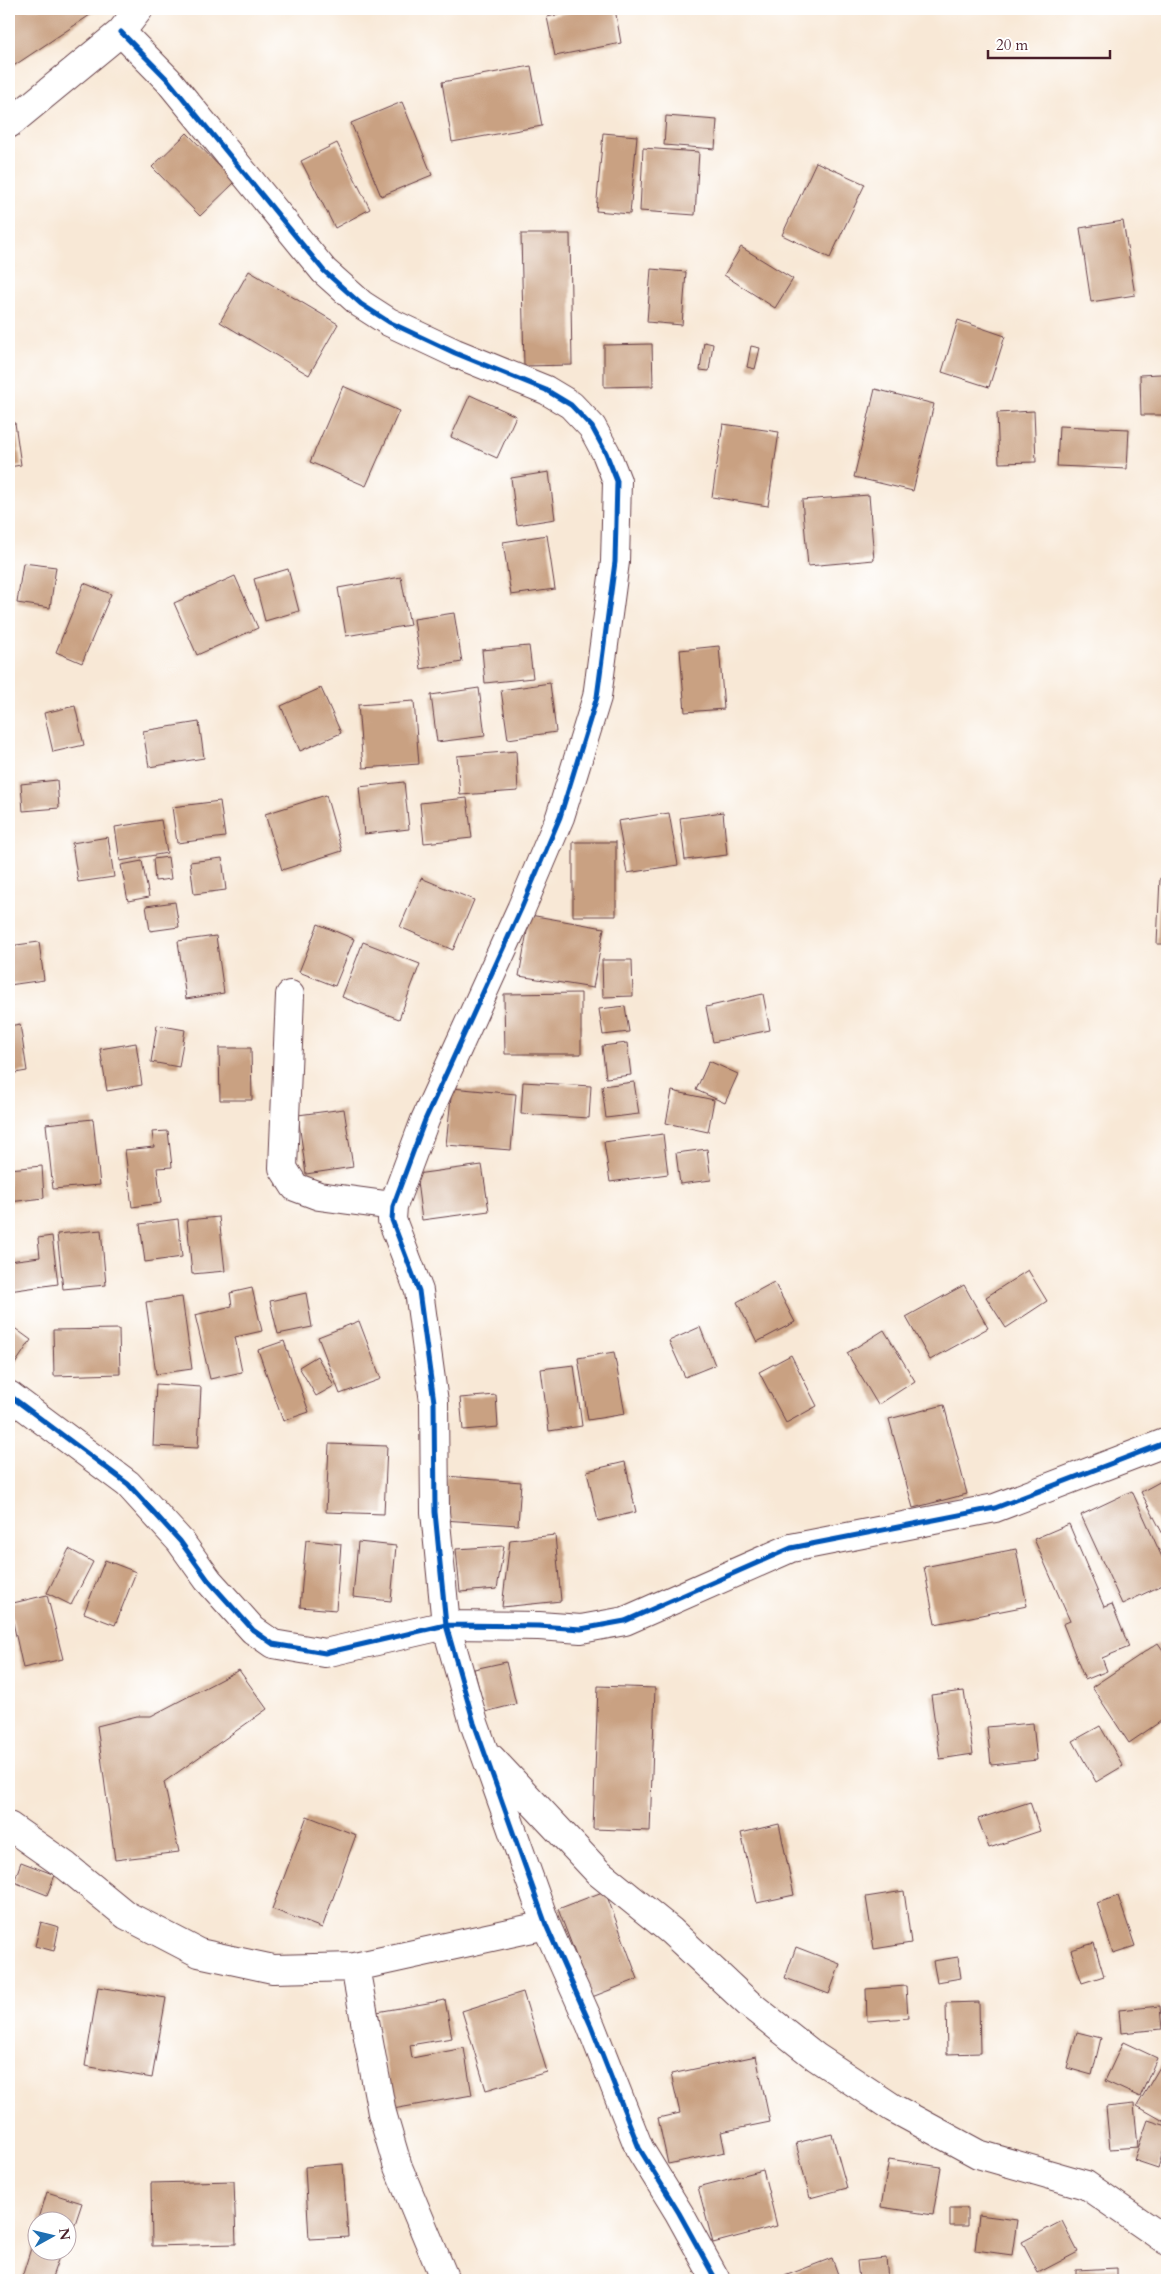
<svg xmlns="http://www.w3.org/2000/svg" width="1176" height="2289" font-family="Cardo,serif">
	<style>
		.building { fill: #c9a182 }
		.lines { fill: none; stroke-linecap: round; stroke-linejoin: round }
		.minor-casing { stroke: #643d45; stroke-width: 30 }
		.minor { stroke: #fff; stroke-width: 28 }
		.cycleway-casing { stroke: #fff; stroke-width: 8 }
		.cycleway { stroke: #0057b8; stroke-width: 5 }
	</style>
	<rect width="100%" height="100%" fill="#fff"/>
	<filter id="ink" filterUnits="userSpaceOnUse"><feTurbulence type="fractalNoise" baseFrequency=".02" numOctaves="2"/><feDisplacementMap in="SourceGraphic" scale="10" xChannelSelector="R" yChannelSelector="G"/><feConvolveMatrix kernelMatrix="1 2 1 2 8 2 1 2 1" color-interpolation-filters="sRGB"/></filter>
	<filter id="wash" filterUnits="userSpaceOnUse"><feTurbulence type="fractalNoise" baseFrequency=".0096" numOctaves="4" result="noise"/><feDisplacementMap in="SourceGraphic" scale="20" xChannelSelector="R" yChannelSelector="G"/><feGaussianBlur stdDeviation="1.12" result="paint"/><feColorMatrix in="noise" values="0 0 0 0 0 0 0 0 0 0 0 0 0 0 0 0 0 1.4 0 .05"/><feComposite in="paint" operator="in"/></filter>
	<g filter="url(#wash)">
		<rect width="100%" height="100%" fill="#f8e8d6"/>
		<g id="blocks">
			<path class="building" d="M15 9H95L96 11 9 69V13Z
				M586 9H615L621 43 555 56 547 17Z
				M531 66 542 126 452 142 442 82Z
				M402 102 432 175 381 196 351 123Z
				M666 116 717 120 715 149 664 145Z
				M187 133 235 182 200 216 152 167Z
				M603 133 637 136 630 214 596 211Z
				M337 143 370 209 335 228 301 161Z
				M643 148 699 152 695 215 640 211Z
				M816 162 865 184 830 258 782 235Z
				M1123 221 1135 295 1091 302 1080 228Z
				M521 234H570L572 365 524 366Z
				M741 247 793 279 775 308 724 275Z
				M651 269 686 272 682 325 647 322Z
				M249 271 338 324 309 375 220 322Z
				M958 320 1005 336 989 387 942 372Z
				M704 342 713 344 709 371 700 370Z
				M652 344 653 386 604 387V345Z
				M751 346 760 348 755 369 747 367Z
				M1160 374H1167V415H1141L1140 375Z
				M343 386 399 411 366 486 310 462Z
				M875 389 934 404 913 491 854 477Z
				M470 395 516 416 497 458 451 437Z
				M1034 411 1036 462 999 463 997 413Z
				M9 423H15L21 465 9 467Z
				M723 424 779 432 768 506 712 497Z
				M1059 426 1129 429 1127 469 1057 466Z
				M549 472 555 519 517 525 511 478Z
				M869 495 874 560 808 566 802 500Z
				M547 535 555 589 511 595 503 542Z
				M23 563 56 567 50 608 17 603Z
				M288 569 299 611 265 621 254 579Z
				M235 576 258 628 197 655 174 603Z
				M401 577 410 625 346 636 338 588Z
				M84 583 111 594 82 663 56 652Z
				M454 613 462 662 421 669 414 619Z
				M529 646 533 678 485 683 482 650Z
				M719 646 724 709 685 712 680 650Z
				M550 683 556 732 508 739 501 690Z
				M321 688 341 733 300 751 281 706Z
				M479 688 485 736 437 742 431 695Z
				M414 701 419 764 363 768 358 705Z
				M75 706 84 745 53 752 44 713Z
				M199 722 204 758 149 767 143 731Z
				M516 751 518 791 460 795 457 756Z
				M57 780 59 808 23 811 21 784Z
				M404 782 409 829 364 834 359 787Z
				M326 795 342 851 282 870 265 814Z
				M467 798 472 838 424 843 420 803Z
				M220 801 225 837 177 843 172 807Z
				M723 812 727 855 685 860 680 818Z
				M669 813 678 865 627 873 618 821Z
				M161 820 167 853 120 861 115 827Z
				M108 837 114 877 78 882 72 843Z
				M573 842H616V916H573Z
				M168 857 171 879 155 881 153 859Z
				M222 858 226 890 194 894 190 862Z
				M142 861 149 897 128 901 121 865Z
				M421 878 474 900 453 950 400 927Z
				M1160 878 1167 879V944H1157Z
				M175 902 179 927 150 931 146 906Z
				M530 915 604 928 593 988 519 976Z
				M318 924 354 939 335 986 299 972Z
				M216 936 224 993 186 999 178 941Z
				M39 942 44 980 9 985V946Z
				M363 942 420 964 399 1019 342 997Z
				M602 960H632L633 996 603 997Z
				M581 993V1054H505L504 994Z
				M763 994 770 1030 713 1042 706 1007Z
				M625 1006 629 1032 603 1035 599 1009Z
				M20 1024 27 1071 9 1074V1026Z
				M157 1025 185 1030 179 1067 151 1062Z
				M136 1043 142 1085 107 1091 100 1049Z
				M627 1043 631 1075 606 1078 602 1046Z
				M219 1048H251L252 1100H220Z
				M709 1061 738 1074 725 1103 696 1090Z
				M523 1082 591 1086 589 1118 521 1114Z
				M634 1082 639 1114 606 1118 602 1086Z
				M452 1088 516 1094 511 1150 446 1145Z
				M672 1091 714 1100 708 1132 666 1123Z
				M344 1109 353 1167 306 1174 298 1115Z
				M93 1119 100 1185 53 1189 46 1124Z
				M168 1131 172 1167 157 1168 161 1203 132 1207 125 1150 154 1147 152 1132Z
				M663 1134 668 1174 610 1182 604 1142Z
				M707 1149 711 1180 680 1184 676 1153Z
				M482 1165 489 1211 422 1220 416 1174Z
				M42 1166 44 1198 9 1202V1169Z
				M219 1217 225 1271 192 1274 187 1220Z
				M178 1219 182 1257 145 1262 140 1224Z
				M101 1230 106 1285 63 1289 57 1234Z
				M52 1236 58 1284 9 1291V1261L40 1257 38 1238Z
				M1028 1270 1047 1301 1006 1328 986 1297Z
				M774 1282 795 1322 757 1342 737 1302Z
				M964 1285 988 1328 930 1360 906 1317Z
				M252 1288 262 1331 235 1337 242 1372 210 1379 195 1315 232 1306 230 1293Z
				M306 1293 312 1327 278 1334 270 1301Z
				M182 1297 192 1369 156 1374 146 1302Z
				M359 1321 381 1379 340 1394 318 1337Z
				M9 1324 31 1340 9 1373Z
				M700 1327 715 1365 685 1377 669 1341Z
				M119 1329 120 1374 54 1376 53 1330Z
				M884 1330 915 1381 878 1405 847 1353Z
				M284 1341 309 1412 283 1421 258 1350Z
				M614 1352 625 1414 588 1420 578 1358Z
				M791 1355 817 1406 786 1423 759 1372Z
				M317 1356 334 1386 316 1396 299 1367Z
				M574 1365 582 1426 549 1431 541 1369Z
				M156 1384 201 1387 198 1448 153 1446Z
				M496 1395 498 1427 463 1430 460 1398Z
				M944 1405 967 1494 913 1508 889 1419Z
				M329 1444 387 1446 384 1514 326 1512Z
				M625 1462 636 1512 598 1521 587 1471Z
				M446 1476 521 1482 518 1525 443 1520Z
				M1167 1478V1542L1141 1492Z
				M1132 1491 1167 1568V1583L1122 1604 1081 1515Z
				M1069 1524 1104 1607 1112 1604 1129 1647 1102 1658 1107 1671 1085 1680 1063 1624 1070 1621 1034 1539Z
				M555 1535 561 1601 502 1607 510 1540Z
				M306 1540 341 1544 336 1610 300 1607Z
				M358 1542 396 1546 391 1601 353 1597Z
				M504 1546 497 1589 460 1592 456 1549Z
				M69 1549 93 1562 71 1605 47 1593Z
				M1016 1549 1027 1606 935 1624 924 1567Z
				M105 1560 136 1572 115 1625 84 1613Z
				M47 1595 63 1659 23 1668 9 1604Z
				M1158 1643 1167 1656V1717L1129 1743 1092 1687Z
				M506 1662 516 1704 485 1712 474 1669Z
				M239 1670 267 1709 164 1782 179 1852 115 1860 97 1726 137 1716H151Z
				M598 1686 655 1688 650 1831 593 1829Z
				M964 1691 973 1754 940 1759 931 1695Z
				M1033 1723 1037 1760 991 1765 987 1727Z
				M1100 1726 1123 1766 1096 1782 1073 1741Z
				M1030 1802 1040 1831 989 1848 978 1819Z
				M307 1816 356 1835 322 1928 272 1909Z
				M779 1824 794 1895 757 1903 741 1833Z
				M21 1862 55 1875 47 1895 14 1882Z
				M605 1891 638 1979 592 1997 558 1909Z
				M904 1891 911 1943 874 1949 866 1897Z
				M1118 1896 1135 1946 1113 1953 1097 1903Z
				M41 1922 59 1927 54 1951 35 1946Z
				M1094 1943 1104 1976 1082 1983 1071 1950Z
				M796 1947 840 1964 829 1994 785 1978Z
				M958 1957 961 1978 937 1982 933 1961Z
				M906 1986 908 2018 867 2021 866 1989Z
				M98 1987 166 1998 152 2078 85 2066Z
				M523 1992 547 2072 486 2090 462 2011Z
				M445 2000 452 2038 410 2045 412 2058 464 2048 472 2095 393 2109 377 2012Z
				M979 2002 980 2053 947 2054 946 2003Z
				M1160 2006 1162 2029 1121 2033 1119 2010Z
				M1077 2032 1101 2038 1092 2075 1067 2068Z
				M1123 2042 1157 2058 1140 2097 1105 2081Z
				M1167 2055V2123L1137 2106Z
				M756 2056 770 2122 721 2132 725 2152 668 2164 658 2118 680 2113 671 2074Z
				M1134 2104 1138 2147 1110 2149 1106 2107Z
				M1148 2120 1167 2126V2139L1158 2168 1134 2160Z
				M832 2134 847 2188 810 2198 796 2143Z
				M889 2159 941 2167 933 2215 881 2207Z
				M343 2164 348 2237 309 2239 305 2167Z
				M763 2170 777 2226 713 2243 698 2187Z
				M234 2181 236 2244 152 2246 151 2183Z
				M47 2192 82 2203 70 2239 68 2238V2222H38Z
				M950 2208H967V2226H950Z
				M979 2215 1017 2220 1012 2255 975 2250Z
				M1062 2221 1078 2252 1038 2273 1022 2242Z
				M32 2245 38 2247V2252H52L60 2254 51 2280H32L22 2277Z
				M832 2258 840 2280H774Z
				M886 2258 888 2280H859L857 2261Z
				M1117 2268V2280H1076V2270Z
				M150 2278 188 2279V2280H150Z"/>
		</g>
	</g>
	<g filter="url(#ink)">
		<use href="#blocks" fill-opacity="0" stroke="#643d45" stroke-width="1"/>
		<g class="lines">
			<g class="minor-casing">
				<path id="minor" d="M121 32 168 80 324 271 361 304 389 322 455 353 546 390 571 405 592 427 606 453 617 481 615 562 597 697 560 817 521 909 425 1120 393 1206 392 1220 419 1291 434 1402 435 1512 446 1625 474 1723 546 1925 591 2026 639 2148 679 2213 716 2280
					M9 124 121 32 139 9
					M290 995 283 1168 295 1187 319 1196 393 1206
					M9 1395 128 1484 180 1541 208 1580 253 1630 273 1644 325 1653 446 1625 539 1626 581 1629 625 1621 791 1548 995 1508 1167 1442
					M491 1758 598 1872 671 1931 748 2003 816 2057 893 2108 978 2154 1086 2185 1167 2241
					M9 1826 66 1866 126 1915 199 1953 273 1969 355 1967 546 1925
					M355 1967 382 2113 398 2167 445 2280"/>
			</g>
			<use href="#minor" class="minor"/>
			<g class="cycleway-casing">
				<path id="cycleway" d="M121 32 168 80 324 271 361 304 389 322 455 353 546 390 571 405 592 427 606 453 617 481 615 562 597 697 560 817 521 909 425 1120 393 1206 392 1220 419 1291 434 1402 435 1512 446 1625 474 1723 546 1925 591 2026 639 2148 679 2213 716 2280
					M9 1395 128 1484 180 1541 208 1580 253 1630 273 1644 325 1653 446 1625 539 1626 581 1629 625 1621 791 1548 995 1508 1167 1442"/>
			</g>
			<use href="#cycleway" class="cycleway"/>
		</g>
	</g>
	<rect width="1176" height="2289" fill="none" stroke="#fff" stroke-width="30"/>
	<g transform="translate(52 2236) rotate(82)"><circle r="24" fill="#ffffff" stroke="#b7a5aa"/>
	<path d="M0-4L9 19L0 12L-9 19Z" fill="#1f6fb2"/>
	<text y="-8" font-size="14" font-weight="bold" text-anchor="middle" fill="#4a1f2b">N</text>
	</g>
	<path d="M988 50v8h122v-8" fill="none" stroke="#4a1f2b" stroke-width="2.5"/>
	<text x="996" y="50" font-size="15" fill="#4a1f2b" stroke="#ffffff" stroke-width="4" paint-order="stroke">20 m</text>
</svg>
